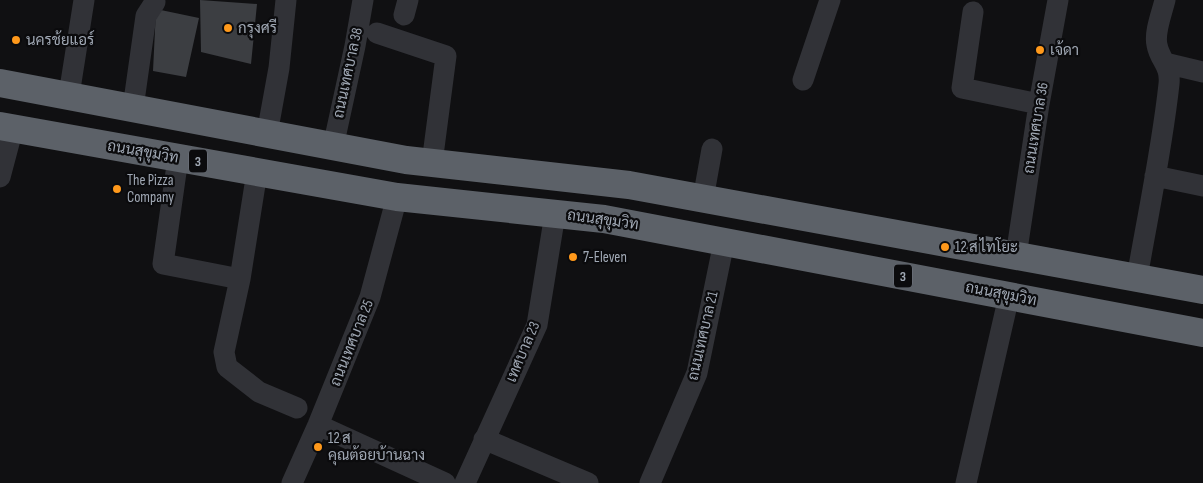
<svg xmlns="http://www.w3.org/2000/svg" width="1203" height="483" font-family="'Sofia Sans Condensed',Sarabun,sans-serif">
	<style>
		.building { fill: #3c3e42 }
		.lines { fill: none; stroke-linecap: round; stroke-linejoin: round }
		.minor { stroke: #313237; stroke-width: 21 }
		.highway { stroke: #5c6168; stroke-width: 28 }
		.poi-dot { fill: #ff991b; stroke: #0b0b0d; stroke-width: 2 }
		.labels { text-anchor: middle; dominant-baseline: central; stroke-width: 4.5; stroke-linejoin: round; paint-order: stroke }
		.shield { fill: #0b0b0d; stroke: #737982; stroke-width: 1 }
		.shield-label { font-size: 14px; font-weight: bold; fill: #a0a8b4 }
		.poi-label { font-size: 15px; fill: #a0a8b4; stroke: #0b0b0d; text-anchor: start }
		.street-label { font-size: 15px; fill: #a0a8b4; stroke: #0b0b0d }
	</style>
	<rect width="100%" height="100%" fill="#101012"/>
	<path class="building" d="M200 0 257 4 251 64 201 52Z
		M156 9 199 18 186 77 153 71Z"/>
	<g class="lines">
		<path class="minor" d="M973 12 962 88 1039 104
			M404 15 408 0
			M377 33 446 56 432 163
			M1165 63 1203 72
			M803 80 830 0
			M69 95 84 0
			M133 108 146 16 155 2
			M267 134 279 68 286 0
			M333 147 355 46 363 0
			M178 158 163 264 240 279
			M257 172 240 279 224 352 227 367 259 392 297 408
			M1155 176 1203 186
			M0 177 13 128
			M703 199 712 149
			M1016 256 1039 104 1058 0
			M1137 278C1148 214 1162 149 1169 84 1171 65 1160 61 1157 45 1154 32 1162 13 1165 0
			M318 425 445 483
			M484 439 588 483
			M292 483 318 425 370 297 397 197
			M465 483 537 325 555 214
			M650 483 697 373 724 242
			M966 483 1009 296"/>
		<path class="highway" d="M0 83 406 160 629 185 1203 290
			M0 126 397 197 604 219 1203 333"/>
	</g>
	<g class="poi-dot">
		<circle cx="228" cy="28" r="5"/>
		<circle cx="16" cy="40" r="5"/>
		<circle cx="1040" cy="50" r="5"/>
		<circle cx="117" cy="189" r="5"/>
		<circle cx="945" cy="247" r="5"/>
		<circle cx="573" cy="257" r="5"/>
		<circle cx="318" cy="447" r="5"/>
	</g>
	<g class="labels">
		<g class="shield">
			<rect x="189" y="149.5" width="18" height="23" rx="4"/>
			<rect x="894" y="264.5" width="18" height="23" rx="4"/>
		</g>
		<g class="shield-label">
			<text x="198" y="161">3</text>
			<text x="903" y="276">3</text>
		</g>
		<g class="poi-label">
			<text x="238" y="28">กรุงศรี</text>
			<text x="26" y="40">นครช้ยแอร์</text>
			<text x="1050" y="50">เจ้ดา</text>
			<text x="127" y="180">The Pizza<tspan x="127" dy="17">Company</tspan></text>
			<text x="955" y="247">12 ส ไทโยะ</text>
			<text x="583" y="257">7-Eleven</text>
			<text x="328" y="438">12 ส<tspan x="328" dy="17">คุณต้อยบ้านฉาง</tspan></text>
		</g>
		<g class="street-label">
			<text transform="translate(348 73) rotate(-78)">ถนนเทศบาล 38</text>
			<text transform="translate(1036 128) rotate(-81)">ถนนเทศบาล 36</text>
			<text transform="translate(143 152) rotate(10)">ถนนสุขุมวิท</text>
			<text transform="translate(603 220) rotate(8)">ถนนสุขุมวิท</text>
			<text transform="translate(1001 294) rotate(11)">ถนนสุขุมวิท</text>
			<text transform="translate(703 336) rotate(-77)">ถนนเทศบาล 21</text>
			<text transform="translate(352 343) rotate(-68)">ถนนเทศบาล 25</text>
			<text transform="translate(523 352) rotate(-67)">เทศบาล 23</text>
		</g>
	</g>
</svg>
